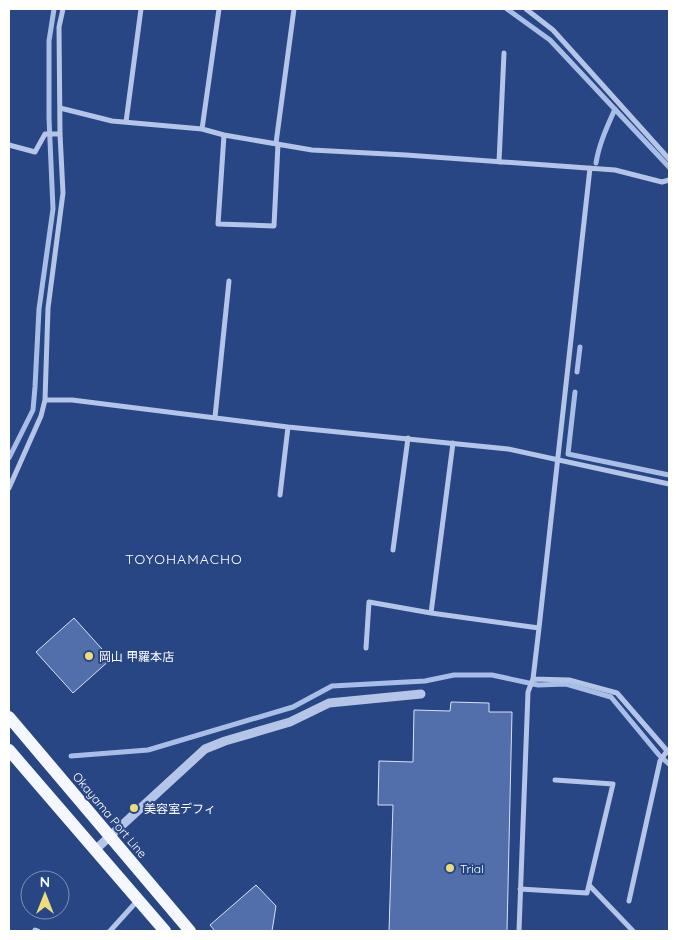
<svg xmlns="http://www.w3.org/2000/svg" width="678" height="940" font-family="Quicksand,'Noto Sans JP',sans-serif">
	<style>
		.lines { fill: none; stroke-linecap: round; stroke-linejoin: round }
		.stream { stroke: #a9bee7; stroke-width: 5 }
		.building { fill: #526fac; stroke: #d7e1f6 }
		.minor { stroke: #b4c5e7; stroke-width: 5 }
		.tertiary { stroke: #b4c5e7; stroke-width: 9 }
		.primary { stroke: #f5f7fe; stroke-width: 12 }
		.poi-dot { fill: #eedb7b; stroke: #294684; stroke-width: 2 }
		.labels { text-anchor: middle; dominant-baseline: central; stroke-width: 4; stroke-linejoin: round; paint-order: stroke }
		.poi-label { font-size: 12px; fill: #fff; stroke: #294684; text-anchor: start }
		.street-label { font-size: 12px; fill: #fff; stroke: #294684 }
		.neighbourhood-label { font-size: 14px; letter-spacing: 1px; fill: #fff; stroke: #294684 }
	</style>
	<rect width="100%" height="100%" fill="#294684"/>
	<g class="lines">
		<path class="stream" d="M507 9 550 40 669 167
			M596 163C599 144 607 127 615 109
			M577 372 580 347
			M575 392 568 454 669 475
			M9 458 33 410 35 387 39 309 53 209 49 118V41L54 9
			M71 756 148 750 293 707 332 686 425 681 454 675H492L538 685 566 684 611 697 659 755 669 764"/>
	</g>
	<path class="building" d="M74 618 111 659 73 693 36 652Z
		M451 702 489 703V712H512L507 931H389L393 805H378L379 761 413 762 414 710 450 711Z
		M256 885 276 906 272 931H215L210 925Z"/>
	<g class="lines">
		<path class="minor" d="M526 9 553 30 669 159
			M60 108 112 121 202 129 224 135 312 150 406 155 615 170 662 182 669 180
			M126 122 141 9
			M202 129 219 9
			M224 135 218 224 274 226 278 144
			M276 143 294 9
			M9 145 35 152 45 134H60
			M499 162 504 53
			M45 400H72L288 427 508 449 669 484
			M215 417 229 281
			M9 488 41 416 45 400 48 308 63 193 60 134 59 27 63 9
			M280 495 288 427
			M393 550 408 438
			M431 613 453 443
			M366 648 369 602 431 613 539 628 590 168
			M533 679 569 680 617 693 669 753
			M589 885 633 931
			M520 889 587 893 613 784 555 780
			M629 901 660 761 667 751
			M35 930 38 931
			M110 931 138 900
			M519 931 528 692 533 679 539 628"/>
		<path class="tertiary" d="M95 850 205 749 225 741 290 722 329 703 421 694"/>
		<path class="primary" d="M9 717 190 931
			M9 750 165 931"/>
	</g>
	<g class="poi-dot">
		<circle cx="89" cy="656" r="5"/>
		<circle cx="134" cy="808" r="5"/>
		<circle cx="450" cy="868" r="5"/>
	</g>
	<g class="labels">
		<g class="poi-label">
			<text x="99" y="656">岡山 甲羅本店</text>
			<text x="144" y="808">美容室デフィ</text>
			<text x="460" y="868">Trial</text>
		</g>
		<g class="street-label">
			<text transform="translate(110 815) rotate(50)">Okayama Port Line</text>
		</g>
		<g class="neighbourhood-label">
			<text x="184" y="559">TOYOHAMACHO</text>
		</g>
	</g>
	<rect width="678" height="940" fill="none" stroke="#ffffff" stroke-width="20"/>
	<g transform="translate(45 895)"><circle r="24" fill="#294684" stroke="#7f90b5"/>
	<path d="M0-4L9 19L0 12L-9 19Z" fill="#eedb7b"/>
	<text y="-8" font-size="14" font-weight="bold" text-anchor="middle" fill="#ffffff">N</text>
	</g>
</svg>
